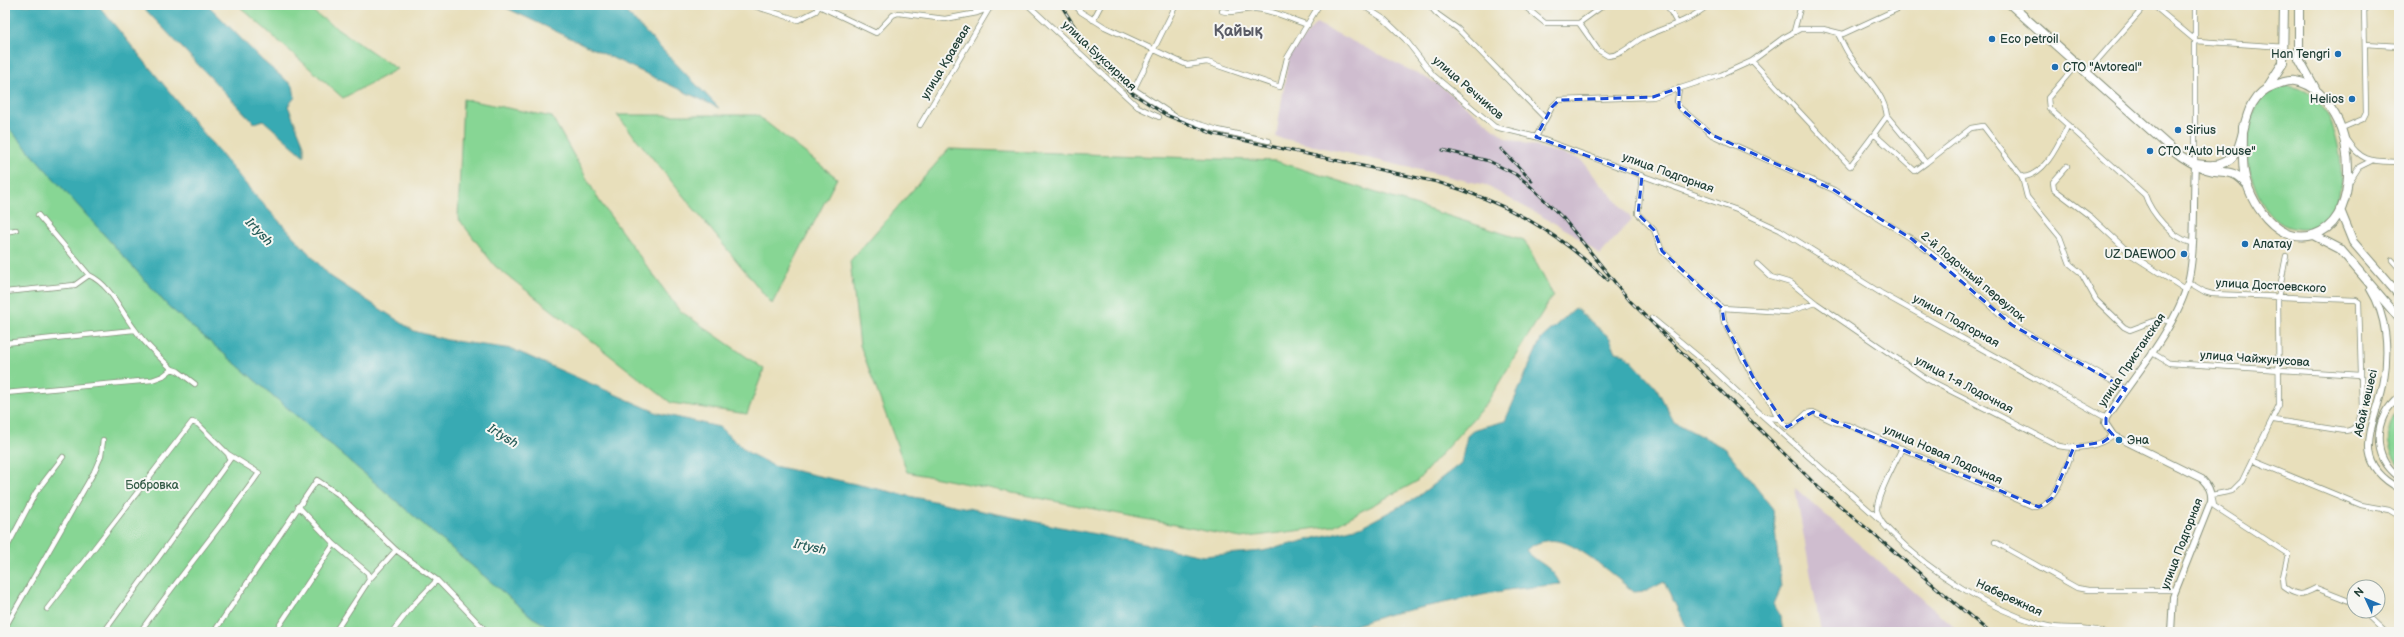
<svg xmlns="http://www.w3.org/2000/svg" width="2404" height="637" font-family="'Balsamiq Sans',sans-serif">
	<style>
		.industrial { fill: #cfbdcf }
		.green { fill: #87d694; stroke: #538a64 }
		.water { fill: #39aab3; stroke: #2c7474 }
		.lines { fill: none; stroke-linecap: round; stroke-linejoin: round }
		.street-casing { stroke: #848e78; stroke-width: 6 }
		.secondary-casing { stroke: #848e78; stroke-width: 8 }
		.highway-casing { stroke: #848e78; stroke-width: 10 }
		.street { stroke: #fff; stroke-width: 4.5 }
		.secondary { stroke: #fff; stroke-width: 6 }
		.highway { stroke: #fff; stroke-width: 8 }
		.rail-casing { stroke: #1f3d34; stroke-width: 3 }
		.rail { stroke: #f6f6f2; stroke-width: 1.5; stroke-dasharray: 4.5; stroke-linecap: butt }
		.marked { fill: none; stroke: #1d4ed8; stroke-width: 3; stroke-dasharray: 8 5; stroke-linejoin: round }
		.poi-dot { fill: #1f6fb2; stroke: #f6f6f2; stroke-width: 1.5 }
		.labels { text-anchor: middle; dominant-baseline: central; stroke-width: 4; stroke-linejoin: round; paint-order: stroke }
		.poi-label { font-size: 12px; fill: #1f3d34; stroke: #f6f6f2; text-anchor: start }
		.street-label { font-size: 12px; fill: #1f3d34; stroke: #f6f6f2 }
		.park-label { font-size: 12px; fill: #345c47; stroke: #f6f6f2 }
		.water-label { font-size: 13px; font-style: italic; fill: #275e5a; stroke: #f6f6f2 }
		.district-label { font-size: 16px; font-weight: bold; fill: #595b65; stroke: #f6f6f2 }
	</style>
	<rect width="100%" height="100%" fill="#f6f6f2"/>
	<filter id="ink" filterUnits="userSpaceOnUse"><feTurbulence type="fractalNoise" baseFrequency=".025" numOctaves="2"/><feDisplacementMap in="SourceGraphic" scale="8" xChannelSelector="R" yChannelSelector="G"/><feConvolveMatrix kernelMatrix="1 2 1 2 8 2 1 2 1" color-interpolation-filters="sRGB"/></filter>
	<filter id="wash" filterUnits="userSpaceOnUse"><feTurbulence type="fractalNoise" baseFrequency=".012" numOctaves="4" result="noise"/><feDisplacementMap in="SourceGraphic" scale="16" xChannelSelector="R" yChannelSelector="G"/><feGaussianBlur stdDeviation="0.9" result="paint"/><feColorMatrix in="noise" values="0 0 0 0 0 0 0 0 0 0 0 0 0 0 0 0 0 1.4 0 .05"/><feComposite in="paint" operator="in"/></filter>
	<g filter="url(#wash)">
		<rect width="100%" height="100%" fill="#e8dfbb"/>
		<path class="industrial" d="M1316 23 1438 84 1506 138 1580 159 1632 219 1600 255 1572 233 1485 185 1276 137 1289 55Z
			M1795 488 1926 603 1960 632H1821Z"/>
		<path class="green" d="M238 5H303L397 69 343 98Z
			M2287 86C2294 87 2301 88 2308 92 2338 111 2350 178 2334 209 2328 219 2318 228 2306 229 2271 232 2255 196 2249 167 2245 146 2247 109 2265 95 2272 90 2279 89 2287 86Z
			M463 99 552 117 600 202 679 310 764 369 747 414 671 403 495 266 458 218Z
			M617 115H757L837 178 772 304Z
			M5 124 168 306 532 617 551 628 553 632H5Z
			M949 149 1276 161 1524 240 1553 295 1486 404 1416 482 1333 526 1241 538 907 472 860 345 850 261Z
			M2399 409V466C2386 447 2384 428 2399 409Z"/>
		<path class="water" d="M5 5H98L254 194 330 276 414 331 447 340 512 349 658 413 719 427 749 453 774 466 914 497 1203 556 1263 551 1363 526 1417 497 1461 463 1467 436 1475 429 1505 421 1541 339 1575 308 1610 338 1616 352 1625 354 1656 387 1674 422 1726 449 1773 509 1781 588 1774 604 1781 618 1783 632H1689L1664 582 1647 591 1634 592C1616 578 1579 544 1558 541 1545 539 1535 543 1526 550 1540 566 1551 564 1560 584L1507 590 1390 614 1352 626 1308 632H553L551 628 532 617 168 306 5 124Z
			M141 5H208L263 61 293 86 295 97 288 106 304 145V156L263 120 254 123Z
			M500 5H615L622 8 719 108Z"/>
	</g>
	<g filter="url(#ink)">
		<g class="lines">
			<g class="street-casing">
				<path id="street" d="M751 5 798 20 816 11 819 6 876 33 893 15 898 13 945 19 977 13 998 5
					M972 5 977 13
					M1028 5 1138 107 1159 117
					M1075 5 1081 12 1105 27 1187 65 1207 62 1280 87 1287 58 1319 5
					M1176 5 1134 89 1176 117 1218 130 1269 141
					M1362 5 1384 19 1405 39 1433 75 1495 127 1536 137 1737 210 1780 230 1881 293 2106 418
					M1429 5 1437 14 1458 29 1545 118
					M1523 5 1545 23H1579L1598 50 1608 56C1623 55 1630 45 1642 38 1664 27 1689 22 1708 5
					M1667 5 1677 23
					M2153 5 2196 41 2285 47
					M1222 11C1234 15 1243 8 1256 9 1273 10 1292 20 1308 25
					M1093 20 1101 5
					M1579 23 1604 5
					M1794 31 1801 5
					M1838 34C1842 41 1845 49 1850 56 1863 75 1884 92 1887 116L1874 134
					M2365 44 2399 46
					M1752 61 1850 166 1874 134 1915 171 1926 163
					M2077 64 2048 98 2049 108 2145 195C2151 213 2172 238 2192 243
					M2087 72 2146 5
					M1679 88 1677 102 1679 107 1712 135 1834 190 1912 239 1940 260 2012 325 2126 389
					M1887 116 1926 163 1971 128 1983 126 2022 177 2027 197 2060 237 2070 264 2081 273 2096 300 2124 327 2130 330 2159 319 2172 322
					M920 125 989 9
					M2342 128 2363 119 2366 113 2364 5
					M1536 137 1552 107 1559 100 1653 97 1721 75 1752 61 1783 38 1800 29H1823L1843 34 1906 5
					M2346 139C2362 163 2372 161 2399 162
					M2195 164V5
					M2067 166 2053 182 2054 189 2091 217 2133 256 2186 290
					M1642 176 1638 214 1654 230 1662 251 1722 308 1724 322 1754 379 1772 404 1776 415 1787 427 1793 426 1807 413 1813 412 1834 422 1851 426 2034 507C2056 508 2067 464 2074 447
					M2022 177C2045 176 2059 143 2068 125
					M2350 181 2359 167 2371 161
					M38 215 89 275
					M5 232 16 230
					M2286 256 2278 298 2279 405 2242 481 2232 491 2212 495 2214 506 2288 554 2283 577 2284 587C2297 597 2303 595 2316 588L2354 603
					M2392 260 2399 268
					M1757 264 1771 277 1791 283 1816 303
					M2188 282 2205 292 2212 294 2356 300 2359 302 2362 410C2359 421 2357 430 2345 431L2274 420
					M5 292 75 285 89 275C112 286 120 311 136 331 146 345 159 357 172 369L163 376 152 380 5 393
					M1722 308 1787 312 1816 303 1927 379 2059 446C2076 450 2099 447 2113 435
					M1652 318 1711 367 1764 417
					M5 343 134 330
					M2151 352 2169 363 2361 375
					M172 369 178 371 195 384
					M1779 419 1764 417 1879 519
					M1902 448C1896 462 1876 496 1877 510 1878 520 1886 527 1893 534 1931 573 1991 610 2043 625 2063 631 2083 625 2103 632
					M2254 461 2361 505 2389 510 2399 516
					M298 506 334 544 368 573 369 580
					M5 536 12 537
					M1995 542 2077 588 2088 590H2176
					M5 551 36 492 63 457
					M47 609 192 422 198 424 228 454 259 473C221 527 178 578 140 632
					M2363 611 2385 632
					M7 624 94 472 101 456 103 440
					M104 632 223 469 230 459 228 454
					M214 632 317 480 338 494 396 550 437 580 487 632
					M275 632 334 544
					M335 632 369 580 396 550
					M392 632 413 605 437 580"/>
			</g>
			<g class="secondary-casing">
				<path id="secondary" d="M2370 289C2387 316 2389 350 2384 380 2378 421 2346 460 2399 488
					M2399 397C2373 419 2371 456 2399 477
					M2171 632 2173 597 2211 501C2212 492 2209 486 2202 479L2113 435 2105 423 2106 418C2132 379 2177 327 2188 282 2196 250 2193 199 2195 164"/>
			</g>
			<g class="highway-casing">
				<path id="highway" d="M2011 5 2173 150C2183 158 2194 165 2206 169 2224 175 2232 167 2246 184
					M2299 5V59L2315 88
					M2267 88 2283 63 2284 5
					M2195 164C2205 165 2218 167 2227 161 2251 148 2235 99 2275 85 2282 83 2288 80 2295 81 2316 84 2325 99 2335 115 2353 146 2358 222 2313 235 2277 245 2249 202 2244 172 2242 157 2243 141 2243 126
					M2340 210 2353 242 2399 295
					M2313 235 2340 249 2399 318"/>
			</g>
			<use href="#street" class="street"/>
			<use href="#secondary" class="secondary"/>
			<use href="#highway" class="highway"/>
			<g class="rail-casing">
				<path id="rail" d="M1061 5 1094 57 1132 93 1166 115 1214 134 1437 182C1506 202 1556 231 1608 280
					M1501 149 1532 181
					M1443 150 1489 161 1515 174 1527 183 1563 218 1630 301 1819 488 1989 632"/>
			</g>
			<use href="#rail" class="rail"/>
		</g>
	</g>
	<path class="marked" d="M1679 88V107L1712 135 1834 190 1912 239 2012 325 2126 389 2106 418V427L2113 435 2103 442 2074 447 2052 498 2039 507 1813 412 1787 427 1754 379 1724 322 1722 308 1662 251 1654 230 1638 214 1642 176 1536 137 1552 107 1559 100 1653 97Z"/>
	<g class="poi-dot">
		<circle cx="1992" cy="39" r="4"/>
		<circle cx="2338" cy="54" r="4"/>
		<circle cx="2055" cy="67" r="4"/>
		<circle cx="2352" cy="99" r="4"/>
		<circle cx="2178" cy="130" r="4"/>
		<circle cx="2150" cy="151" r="4"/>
		<circle cx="2245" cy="244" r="4"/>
		<circle cx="2184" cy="254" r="4"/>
		<circle cx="2119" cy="440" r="4"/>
	</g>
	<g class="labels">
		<g class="poi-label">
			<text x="2000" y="39">Eco petroil</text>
			<text x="2330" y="54" text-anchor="end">Han Tengri</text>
			<text x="2063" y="67">СТО "Avtoreal"</text>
			<text x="2344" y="99" text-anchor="end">Helios</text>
			<text x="2186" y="130">Sirius</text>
			<text x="2158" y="151">СТО "Auto House"</text>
			<text x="2253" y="244">Алатау</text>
			<text x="2176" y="254" text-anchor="end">UZ DAEWOO</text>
			<text x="2127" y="440">Эна</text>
		</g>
		<g class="street-label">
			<text transform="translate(1099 56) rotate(43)">улица Буксирная</text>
			<text transform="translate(946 62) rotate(-59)">улица Краевая</text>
			<text transform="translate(1468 88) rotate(41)">улица Речников</text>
			<text transform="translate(1668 173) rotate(20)">улица Подгорная</text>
			<text transform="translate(1973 277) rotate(40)">2-й Лодочный переулок</text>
			<text transform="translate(2271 286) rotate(3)">улица Достоевского</text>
			<text transform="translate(1956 321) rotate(29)">улица Подгорная</text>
			<text transform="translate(2255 359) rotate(4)">улица Чайжунусова</text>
			<text transform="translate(2132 360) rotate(-56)">улица Пристанская</text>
			<text transform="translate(1964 385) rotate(28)">улица 1-я Лодочная</text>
			<text transform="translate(2366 403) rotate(-77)">Абай көшесі</text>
			<text transform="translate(1943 455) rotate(24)">улица Новая Лодочная</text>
			<text transform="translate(2182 544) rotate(-69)">улица Подгорная</text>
			<text transform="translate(2009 598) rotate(25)">Набережная</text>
		</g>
		<g class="park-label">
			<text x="152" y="485">Бобровка</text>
		</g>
		<g class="water-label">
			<text transform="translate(259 232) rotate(46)">Irtysh</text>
			<text transform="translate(503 436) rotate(32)">Irtysh</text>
			<text transform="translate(810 547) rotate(12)">Irtysh</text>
		</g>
		<g class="district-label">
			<text x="1238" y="31">Қайық</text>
		</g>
	</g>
	<rect width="2404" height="637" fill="none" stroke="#f6f6f2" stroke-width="20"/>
	<g transform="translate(2366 599) rotate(314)"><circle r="19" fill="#f6f6f2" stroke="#a0aca6"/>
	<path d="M0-3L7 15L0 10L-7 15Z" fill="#1f6fb2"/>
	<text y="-6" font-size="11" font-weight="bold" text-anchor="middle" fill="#1f3d34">N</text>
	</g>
</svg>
